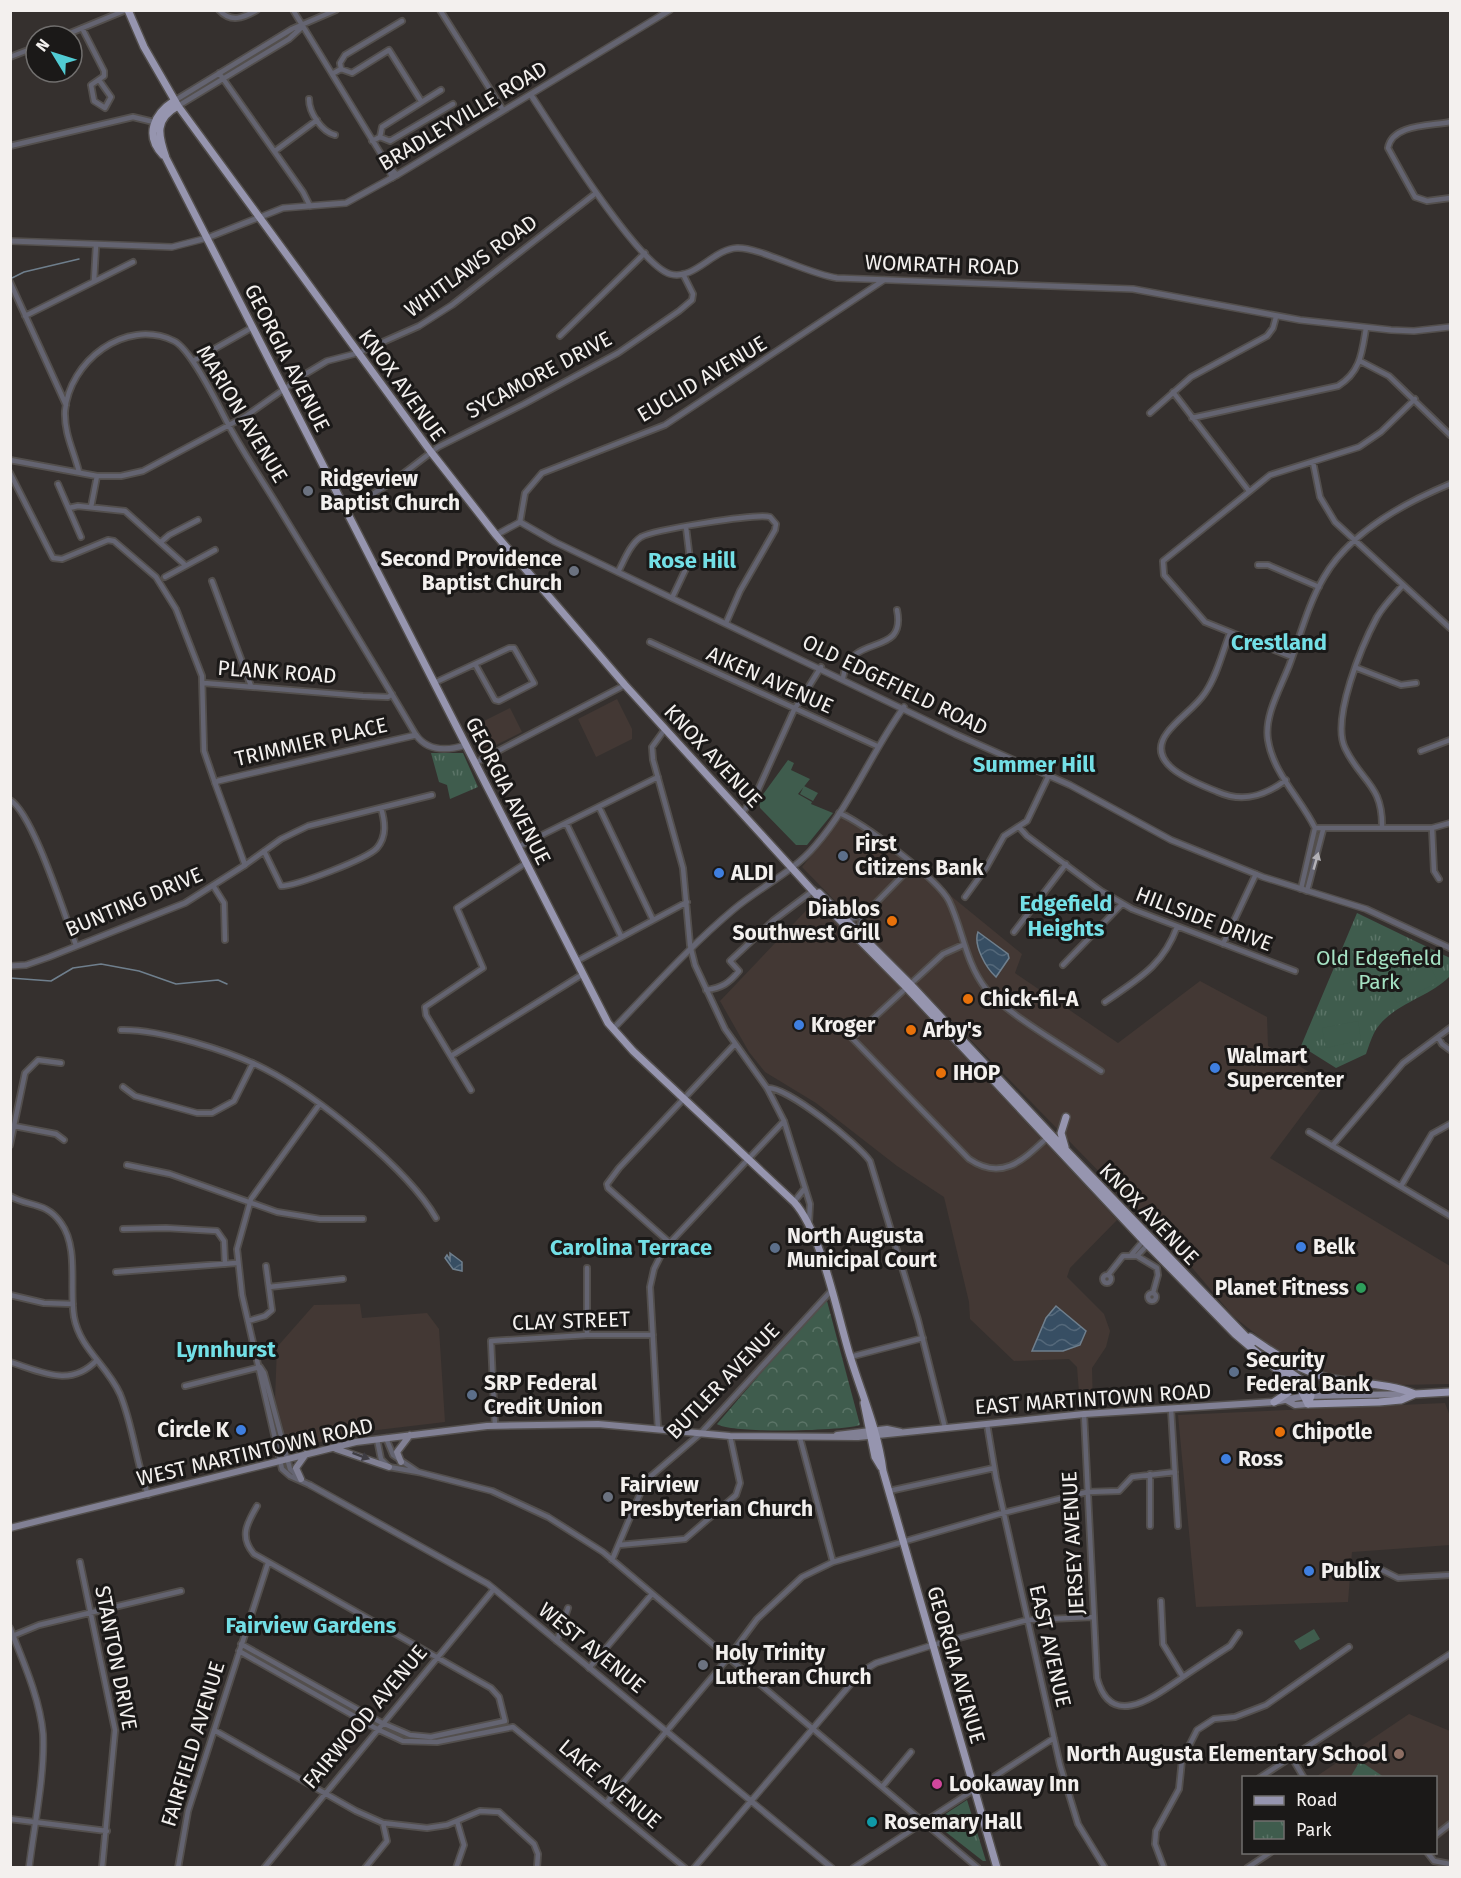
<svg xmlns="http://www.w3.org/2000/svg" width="1461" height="1878" font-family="'Fira Sans',sans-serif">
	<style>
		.built { fill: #433834 }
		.forest { fill: url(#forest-crowns) }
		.park { fill: url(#park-tufts) }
		.pitch { fill: #3f5c4d }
		.water { fill: url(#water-waves); stroke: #6f7f8d; stroke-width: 1.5 }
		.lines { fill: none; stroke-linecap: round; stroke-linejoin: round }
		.stream { stroke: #6f7f8d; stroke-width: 1.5 }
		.minor-casing { stroke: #534f4d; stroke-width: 8 }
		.tertiary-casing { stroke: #534f4d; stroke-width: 8 }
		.secondary-casing { stroke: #534f4d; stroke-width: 9 }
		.primary-casing { stroke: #534f4d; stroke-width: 10 }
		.minor { stroke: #646471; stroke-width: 4.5 }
		.tertiary { stroke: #646471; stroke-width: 5 }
		.secondary { stroke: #818094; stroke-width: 6 }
		.primary { stroke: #9695af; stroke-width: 7 }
		.oneway { fill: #b3b1b6 }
		.oneway2 { fill: #3f3d43 }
		.worship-dot { fill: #6b7280; stroke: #1b1918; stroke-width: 2 }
		.service-dot { fill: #5c6f8a; stroke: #1b1918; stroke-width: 2 }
		.shop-dot { fill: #3f7fe0; stroke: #1b1918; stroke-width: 2 }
		.food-dot { fill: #e8710a; stroke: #1b1918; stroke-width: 2 }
		.leisure-dot { fill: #2e9e5b; stroke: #1b1918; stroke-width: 2 }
		.education-dot { fill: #8d6e63; stroke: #1b1918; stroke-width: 2 }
		.hotel-dot { fill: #d1479c; stroke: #1b1918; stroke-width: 2 }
		.culture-dot { fill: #0f9aa8; stroke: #1b1918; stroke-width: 2 }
		.labels { text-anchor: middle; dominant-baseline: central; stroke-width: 6; stroke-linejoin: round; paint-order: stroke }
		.street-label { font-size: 21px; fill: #f3f0ee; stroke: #1b1918 }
		.poi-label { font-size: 21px; font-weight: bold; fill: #f3f0ee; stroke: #1b1918; text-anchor: start }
		.park-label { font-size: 21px; fill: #a5e2c3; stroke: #1b1918 }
		.neighbourhood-label { font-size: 22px; font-weight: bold; fill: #73dfe6; stroke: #1b1918 }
	</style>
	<defs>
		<pattern id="forest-crowns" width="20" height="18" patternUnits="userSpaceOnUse" patternTransform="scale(1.5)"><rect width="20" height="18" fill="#3f5c4d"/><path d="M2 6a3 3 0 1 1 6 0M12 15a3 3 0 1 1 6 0" fill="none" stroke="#5b7467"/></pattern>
		<pattern id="park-tufts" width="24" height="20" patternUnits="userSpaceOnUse" patternTransform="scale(1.5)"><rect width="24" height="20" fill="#3f5c4d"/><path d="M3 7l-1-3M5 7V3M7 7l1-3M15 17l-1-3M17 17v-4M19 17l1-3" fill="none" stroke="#5b7467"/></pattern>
		<pattern id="water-waves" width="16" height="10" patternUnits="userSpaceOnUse" patternTransform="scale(1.5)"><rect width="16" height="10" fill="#374e63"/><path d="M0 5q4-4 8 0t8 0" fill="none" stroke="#54687a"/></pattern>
	</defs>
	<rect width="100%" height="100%" fill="#35302e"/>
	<path class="built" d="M617 699 632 729V739L596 757 578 719Z
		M510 708 522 732 486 750 474 726Z
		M847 811 1022 954 1015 973 1118 1043 1200 981 1267 1017 1268 1046 1326 1083 1270 1158 1450 1266V1384L1397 1385 1353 1379 1319 1371 1281 1354 1233 1316 1189 1264 802 867Z
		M817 899 1117 1220 1070 1268 1067 1277 1104 1314 1110 1331 1106 1347 1092 1368 1093 1406 1080 1405 1077 1367 1069 1359 1014 1361 970 1319 969 1302 944 1197 897 1166 816 1103 765 1072 749 1052 720 1001Z
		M360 1304 362 1318 427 1313 439 1329 445 1422 369 1431 289 1449 275 1399 277 1347 314 1305Z
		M1445 1403 1450 1416V1545L1352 1552 1348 1602 1196 1607 1178 1415Z
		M1409 1714 1450 1731V1830L1436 1841V1778H1314Z"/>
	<path class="forest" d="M827 1301 860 1425C841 1431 731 1434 717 1424L805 1322Z"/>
	<path class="park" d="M431 753H463L478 787 450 799 447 785 439 782Z
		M1357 913 1450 958V976C1430 997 1395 1003 1377 1028 1372 1035 1369 1046 1366 1054L1336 1068 1301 1046Z
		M1360 1761 1384 1777 1351 1776Z
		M967 1800 986 1861H983L933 1822Z"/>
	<path class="pitch" d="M788 760 794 763 791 770 810 779 798 794 812 802 811 804 833 813 807 845H796L760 808 759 800Z
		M804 786 818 793 813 801 800 794Z
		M1375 962 1377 971 1361 975 1359 965Z
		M1429 964 1438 982 1397 1003 1388 984Z
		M1377 973 1379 983 1363 986 1361 977Z
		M1358 1021 1361 1040 1326 1048 1322 1028Z
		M1314 1629 1320 1639 1300 1650 1294 1641Z"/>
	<path class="water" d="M978 932 1008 954 1009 958 996 977C986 968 973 945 978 932Z
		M450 1253 462 1262V1271L453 1269 445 1258 447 1255 450 1260Z
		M1056 1306 1086 1331 1080 1345 1063 1351H1032L1046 1318Z"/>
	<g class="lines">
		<path class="stream" d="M10 279 24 272 79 259
			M10 978 51 981 73 968 101 964 139 971 176 984 218 980 227 984"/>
		<g class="minor-casing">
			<path id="minor" d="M219 10C231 23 243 18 257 10
				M293 10 387 164 397 175
				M440 10 503 110
				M82 28 104 71V76L91 85 94 101 105 108 111 97 99 80
				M63 36 126 10
				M10 57 36 47
				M341 69 340 63 345 55 402 21
				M219 73 303 192 310 206
				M332 74 341 69 352 73 389 50 421 101
				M309 99C309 113 322 132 335 135
				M174 101 292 29 336 10
				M178 106 289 39 302 27
				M1450 122C1431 126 1392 124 1388 148L1415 197 1427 201 1450 198
				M380 137 390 141 453 104
				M372 141 380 137 382 127 441 90
				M10 146 133 117 154 122
				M275 151 317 120
				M387 164 392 178
				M94 281 96 246
				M10 282 66 405
				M25 316 133 262
				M560 336 645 253
				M193 361 253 327
				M1360 361 1389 376 1450 435
				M1173 392 1249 491
				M1150 413 1191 377 1267 336 1273 328 1276 317
				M1192 418 1338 386C1361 372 1362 352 1366 328
				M10 460 97 476H121L143 471 246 416 307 373 327 361 358 353 419 326 452 305 596 193
				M1313 462 1320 497 1335 522 1450 628
				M79 472C74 451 64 434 65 411 69 362 125 317 174 341 191 349 218 405 228 424 244 454 264 483 282 513 327 587 372 660 416 735
				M10 473 53 558 62 559 108 540 114 541 156 577 176 609 202 676 204 751 215 783
				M58 484 81 537
				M1450 484C1404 503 1350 532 1324 577 1308 604 1300 637 1289 666 1280 689 1264 716 1268 740 1273 773 1301 799 1315 828H1432L1450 823
				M91 507 97 476
				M69 508 78 506 125 511 184 564
				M346 511 395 480 438 447 524 404 618 353 679 311 692 300 693 294 683 274
				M520 522 525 493 542 473 665 425 884 280
				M161 542 169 535 198 520
				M1258 565H1268L1319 587
				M618 572C624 561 630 544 641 537 653 530 757 513 770 517L776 524 775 530 740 591 726 623
				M165 577 215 550
				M212 581 251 686
				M672 598 690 560 686 527
				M1230 633C1222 653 1217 676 1205 693 1195 708 1178 718 1167 733 1143 765 1197 783 1218 792 1243 803 1265 796 1286 780
				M650 642 877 746
				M1292 657 1205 622 1164 575 1163 561 1270 475 1359 447 1381 432 1415 399
				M1357 668 1401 685 1416 683
				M843 678C849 631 907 659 897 610
				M204 683 363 696 388 697 392 694
				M434 683 509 648H514L534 683 499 701 495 700 475 664
				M665 729 652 747 653 760 683 868 690 945 695 965 725 1029 767 1088 784 1121 810 1204 809 1222
				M1421 751 1450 740
				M475 763 625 685
				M10 800C33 813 65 917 76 945
				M599 807 653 920
				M743 812 757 792 794 710 821 667
				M839 813C862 822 938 879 949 901 963 930 965 962 986 989 1008 1015 1070 1050 1101 1071
				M566 823 621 936
				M1019 827 1027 836 1101 891 1132 909 1295 971
				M1382 828C1383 784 1361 782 1345 748 1331 719 1362 645 1377 617 1384 605 1394 595 1403 585
				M1432 828 1434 871 1439 879
				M518 847 658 777
				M264 851 281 886C296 886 367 859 377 848 387 836 385 822 381 808
				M245 865 281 839 308 826 432 795
				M214 887 224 903 225 940
				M1301 889 1315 828
				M1307 891 1323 830
				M965 897 986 868 1004 836 1027 821 1049 775
				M847 920 864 915 913 865
				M858 931 864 915
				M1014 932 1066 864
				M1223 944 1256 874
				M963 945 943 954 852 1038 969 1159C1003 1182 1024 1159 1049 1136
				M577 961 687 902
				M1063 965 1122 904
				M706 990C722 988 729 983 739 971L730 961 774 920 814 890
				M1105 1002C1138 979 1163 966 1177 927
				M121 1030C159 1029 230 1051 265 1069 316 1095 408 1169 436 1218
				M1438 1037 1442 1044 1450 1050
				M451 1056 583 974
				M123 1087 135 1096 197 1113H212L234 1101 253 1063
				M767 1088C787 1086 858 1144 870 1161L918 1320 945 1428
				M471 1090 426 1015 425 1007 483 968 457 908 526 863
				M14 1126 56 1134 64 1140
				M1309 1132 1450 1216
				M10 1145 25 1073 38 1060 61 1063
				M1332 1146 1403 1063 1450 1028
				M127 1165 170 1174 277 1212 320 1219H363
				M1401 1186 1432 1134 1450 1124
				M10 1196C28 1207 46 1201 61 1223 79 1248 69 1288 74 1317 80 1349 107 1365 120 1394 133 1425 136 1462 148 1495
				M794 1202 805 1188
				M123 1229 166 1228 217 1231 224 1241 225 1264
				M670 1243 608 1188 607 1184 619 1168 734 1045
				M1132 1254 1144 1240
				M1137 1256 1149 1243
				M587 1268V1335
				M116 1272 236 1263
				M1103 1279a4 4 0 1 1 8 0a4 4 0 1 1-8 0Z
				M1108 1275 1123 1256H1137L1157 1268 1158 1275 1153 1293
				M269 1287 343 1279
				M1148 1297a4 4 0 1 1 8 0a4 4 0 1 1-8 0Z
				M10 1295 44 1303 73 1304
				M248 1321 265 1316 272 1310 266 1266
				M850 1357 923 1338
				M10 1362C42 1372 71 1388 97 1360
				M260 1367 264 1373 290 1469 300 1478
				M185 1386 260 1367
				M1171 1409 1178 1526
				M1084 1414 1097 1678C1111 1731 1155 1696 1183 1677 1198 1667 1214 1656 1230 1646L1239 1633
				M987 1424 996 1478 1060 1765 1078 1824 1105 1868
				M495 1426 491 1341 587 1335H653
				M658 1429 650 1287 654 1269 664 1249 784 1121
				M386 1438 393 1455 418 1472
				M800 1438 833 1562
				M377 1439 381 1459 389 1467 418 1472 492 1491 548 1517 603 1552 978 1868
				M1150 1474V1526
				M310 1485 290 1476 282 1469 242 1295 237 1249 251 1199 319 1105
				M889 1491 994 1468
				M257 1506C247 1523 239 1537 254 1554L491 1688 499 1697 505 1721
				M619 1545 685 1539 736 1495 740 1483 730 1436
				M612 1560 642 1489 651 1476 700 1434 831 1291
				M80 1562 115 1730 102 1868
				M1351 1567H1376L1398 1578 1450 1575
				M1161 1601 1163 1644 1183 1677
				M10 1637 39 1625 181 1591
				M557 1641 568 1608
				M241 1644 382 1723 410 1735 431 1737 505 1721
				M933 1645 1027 1620 1093 1617
				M239 1651 377 1729 403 1741 437 1742 513 1727 685 1868
				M589 1668 652 1594
				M214 1730 356 1811 383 1823 427 1828 447 1825 480 1811 499 1812 534 1844 538 1854 537 1868
				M1291 1756 1304 1778
				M1259 1778 1450 1654
				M882 1787 911 1752
				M607 1802 728 1658 757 1619 802 1577 833 1562 999 1514 1087 1492 1119 1491 1132 1477 1175 1472
				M10 1819 107 1831
				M1436 1835 1450 1824
				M1427 1852 1434 1861 1450 1864
				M178 1868 188 1811 268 1563
				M264 1868 494 1589
				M365 1868 387 1841 383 1823
				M456 1868 464 1845 457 1821
				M853 1868 1054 1738
				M1164 1868 1155 1844 1156 1831 1179 1789 1182 1760 1197 1730 1214 1719 1235 1717 1266 1705 1349 1647
				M1247 1868 1271 1852"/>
		</g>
		<g class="tertiary-casing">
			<path id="tertiary" d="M531 95C553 128 638 265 670 274 694 281 713 249 737 248 759 247 808 274 837 278L1133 289 1300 320 1391 330 1414 331 1450 327
				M10 241 172 247 207 238 283 208 346 203 397 175 670 10
				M496 535 520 522 555 542 955 734 1070 785 1171 840 1263 877 1366 909 1450 948
				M10 966 26 965 49 957 185 903 245 865 215 783 218 781 416 735C428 752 447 751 466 745
				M613 1029C652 989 690 946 733 910 760 887 792 873 815 846 851 805 872 751 904 707
				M310 1485 488 1584 832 1868
				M10 1628C23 1661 40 1699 43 1734 45 1775 34 1826 29 1868
				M694 1868 861 1672 876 1663 933 1645"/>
		</g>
		<g class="secondary-casing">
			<path id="secondary" d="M1288 1401 1295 1405 1308 1404
				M837 1435 887 1429 901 1432
				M336 1449 389 1467
				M401 1462 397 1452 410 1435
				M301 1479 296 1468 306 1454
				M10 1528 356 1442 487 1426 598 1424 730 1436 858 1437 1084 1414 1274 1402 1305 1396 1412 1394"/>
		</g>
		<g class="primary-casing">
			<path id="primary" d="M128 10 144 47 178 106 431 452 496 535 625 685 832 912 907 988 1144 1241 1235 1334 1301 1390 1308 1404
				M178 106C154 119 158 135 166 158L608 1023 633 1051 794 1202C822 1233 837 1314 850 1356 862 1395 878 1431 883 1471L997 1868
				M163 155C144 135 154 114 174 101
				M819 893 911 985 1058 1142 1252 1343
				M1065 1147 1061 1133 1066 1117
				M1250 1337C1275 1354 1299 1370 1328 1378 1357 1384 1388 1383 1415 1394
				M1269 1358 1310 1386 1311 1396 1308 1404
				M1274 1402 1289 1392 1286 1380
				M864 1403 875 1457 881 1467
				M1308 1404 1379 1402 1401 1400 1415 1394 1450 1392"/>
		</g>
		<use href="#minor" class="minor"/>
		<use href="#tertiary" class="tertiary"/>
		<use href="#secondary" class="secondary"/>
		<use href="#primary" class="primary"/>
	</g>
	<defs><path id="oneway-solid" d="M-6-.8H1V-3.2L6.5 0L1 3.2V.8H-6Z" transform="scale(1.5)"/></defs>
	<use class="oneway" href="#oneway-solid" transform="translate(1316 861) rotate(-74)"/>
	<use class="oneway2" href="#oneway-solid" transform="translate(361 1456) rotate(20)"/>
	<g class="worship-dot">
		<circle cx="308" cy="491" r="6"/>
		<circle cx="574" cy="571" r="6"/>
		<circle cx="608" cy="1497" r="6"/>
		<circle cx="703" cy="1665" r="6"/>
	</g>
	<g class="service-dot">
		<circle cx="843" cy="856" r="6"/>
		<circle cx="775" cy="1248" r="6"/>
		<circle cx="1234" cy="1372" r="6"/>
		<circle cx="472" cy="1395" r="6"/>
	</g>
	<g class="shop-dot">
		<circle cx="719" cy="873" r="6"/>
		<circle cx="799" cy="1025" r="6"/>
		<circle cx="1215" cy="1068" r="6"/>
		<circle cx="1301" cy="1247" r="6"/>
		<circle cx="241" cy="1430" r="6"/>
		<circle cx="1226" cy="1459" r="6"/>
		<circle cx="1309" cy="1571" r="6"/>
	</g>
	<g class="food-dot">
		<circle cx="892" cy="921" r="6"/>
		<circle cx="968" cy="999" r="6"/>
		<circle cx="911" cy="1030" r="6"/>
		<circle cx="941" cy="1073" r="6"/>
		<circle cx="1280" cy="1432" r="6"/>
	</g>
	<circle class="leisure-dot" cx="1361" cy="1288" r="6"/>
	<circle class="education-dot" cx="1399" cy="1754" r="6"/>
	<circle class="hotel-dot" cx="937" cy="1784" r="6"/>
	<circle class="culture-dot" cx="872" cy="1822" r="6"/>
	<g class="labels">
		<g class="street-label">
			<text transform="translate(463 116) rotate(-31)">BRADLEYVILLE ROAD</text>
			<text transform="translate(942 265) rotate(2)">WOMRATH ROAD</text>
			<text transform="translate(471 266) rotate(-36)">WHITLAWS ROAD</text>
			<text transform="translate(287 358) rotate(63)">GEORGIA AVENUE</text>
			<text transform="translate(539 375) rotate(-28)">SYCAMORE DRIVE</text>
			<text transform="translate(702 379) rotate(-31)">EUCLID AVENUE</text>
			<text transform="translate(402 385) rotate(54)">KNOX AVENUE</text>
			<text transform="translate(242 414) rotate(59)">MARION AVENUE</text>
			<text transform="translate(277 672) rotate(4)">PLANK ROAD</text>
			<text transform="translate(770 680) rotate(24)">AIKEN AVENUE</text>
			<text transform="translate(895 685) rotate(26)">OLD EDGEFIELD ROAD</text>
			<text transform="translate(311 742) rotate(-13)">TRIMMIER PLACE</text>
			<text transform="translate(713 756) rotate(47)">KNOX AVENUE</text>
			<text transform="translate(508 791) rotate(63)">GEORGIA AVENUE</text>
			<text transform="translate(134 902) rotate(-23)">BUNTING DRIVE</text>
			<text transform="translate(1204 919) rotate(21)">HILLSIDE DRIVE</text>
			<text transform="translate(1149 1214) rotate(46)">KNOX AVENUE</text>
			<text transform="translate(571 1321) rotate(-2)">CLAY STREET</text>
			<text transform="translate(723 1381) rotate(-46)">BUTLER AVENUE</text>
			<text transform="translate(1093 1399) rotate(-4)">EAST MARTINTOWN ROAD</text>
			<text transform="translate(255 1452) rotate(-13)">WEST MARTINTOWN ROAD</text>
			<text transform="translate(1073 1543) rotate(-93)">JERSEY AVENUE</text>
			<text transform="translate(1050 1646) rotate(77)">EAST AVENUE</text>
			<text transform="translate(592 1648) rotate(39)">WEST AVENUE</text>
			<text transform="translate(116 1658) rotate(79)">STANTON DRIVE</text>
			<text transform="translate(956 1665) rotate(74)">GEORGIA AVENUE</text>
			<text transform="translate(365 1717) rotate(-50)">FAIRWOOD AVENUE</text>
			<text transform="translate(193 1744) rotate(-73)">FAIRFIELD AVENUE</text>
			<text transform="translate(610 1784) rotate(40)">LAKE AVENUE</text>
		</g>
		<g class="poi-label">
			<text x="320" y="479">Ridgeview<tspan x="320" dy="24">Baptist Church</tspan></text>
			<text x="562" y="559" text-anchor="end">Second Providence<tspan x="562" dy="24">Baptist Church</tspan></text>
			<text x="855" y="844">First<tspan x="855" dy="24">Citizens Bank</tspan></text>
			<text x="731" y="873">ALDI</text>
			<text x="880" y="909" text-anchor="end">Diablos<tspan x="880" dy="24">Southwest Grill</tspan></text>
			<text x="980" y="999">Chick-fil-A</text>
			<text x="811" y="1025">Kroger</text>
			<text x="923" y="1030">Arby's</text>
			<text x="1227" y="1056">Walmart<tspan x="1227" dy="24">Supercenter</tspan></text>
			<text x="953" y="1073">IHOP</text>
			<text x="787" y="1236">North Augusta<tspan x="787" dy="24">Municipal Court</tspan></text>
			<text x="1313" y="1247">Belk</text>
			<text x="1349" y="1288" text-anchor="end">Planet Fitness</text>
			<text x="1246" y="1360">Security<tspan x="1246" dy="24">Federal Bank</tspan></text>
			<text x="484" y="1383">SRP Federal<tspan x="484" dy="24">Credit Union</tspan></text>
			<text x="229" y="1430" text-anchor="end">Circle K</text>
			<text x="1292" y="1432">Chipotle</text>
			<text x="1238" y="1459">Ross</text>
			<text x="620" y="1485">Fairview<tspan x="620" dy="24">Presbyterian Church</tspan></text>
			<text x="1321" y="1571">Publix</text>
			<text x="715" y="1653">Holy Trinity<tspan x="715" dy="24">Lutheran Church</tspan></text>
			<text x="1387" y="1754" text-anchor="end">North Augusta Elementary School</text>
			<text x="949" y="1784">Lookaway Inn</text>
			<text x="884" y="1822">Rosemary Hall</text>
		</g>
		<g class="park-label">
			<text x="1379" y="958">Old Edgefield<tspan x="1379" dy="24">Park</tspan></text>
		</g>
		<g class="neighbourhood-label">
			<text x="692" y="560">Rose Hill</text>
			<text x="1279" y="642">Crestland</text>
			<text x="1034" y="764">Summer Hill</text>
			<text x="1066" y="903">Edgefield<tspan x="1066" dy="25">Heights</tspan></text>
			<text x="631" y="1247">Carolina Terrace</text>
			<text x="226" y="1349">Lynnhurst</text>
			<text x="311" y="1625">Fairview Gardens</text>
		</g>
	</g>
	<rect width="1461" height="1878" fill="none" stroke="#f3f0ee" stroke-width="24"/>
	<rect x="1242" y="1776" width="195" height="78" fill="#1b1918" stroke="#716f6e" stroke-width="1.5"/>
	<rect x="1254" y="1796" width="30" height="9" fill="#9695af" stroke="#716f6e" stroke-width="1.5"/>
	<text x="1296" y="1806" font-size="18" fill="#f3f0ee">Road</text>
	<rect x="1254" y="1821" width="30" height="18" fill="url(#park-tufts)" stroke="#716f6e" stroke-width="1.5"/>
	<text x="1296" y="1836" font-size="18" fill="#f3f0ee">Park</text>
	<g transform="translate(54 54) rotate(308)"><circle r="28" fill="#1b1918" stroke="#716f6e" stroke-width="1.5"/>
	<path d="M0-4.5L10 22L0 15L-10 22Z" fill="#51ccd4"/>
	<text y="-9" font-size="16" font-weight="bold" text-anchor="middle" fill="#f3f0ee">N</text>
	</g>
</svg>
